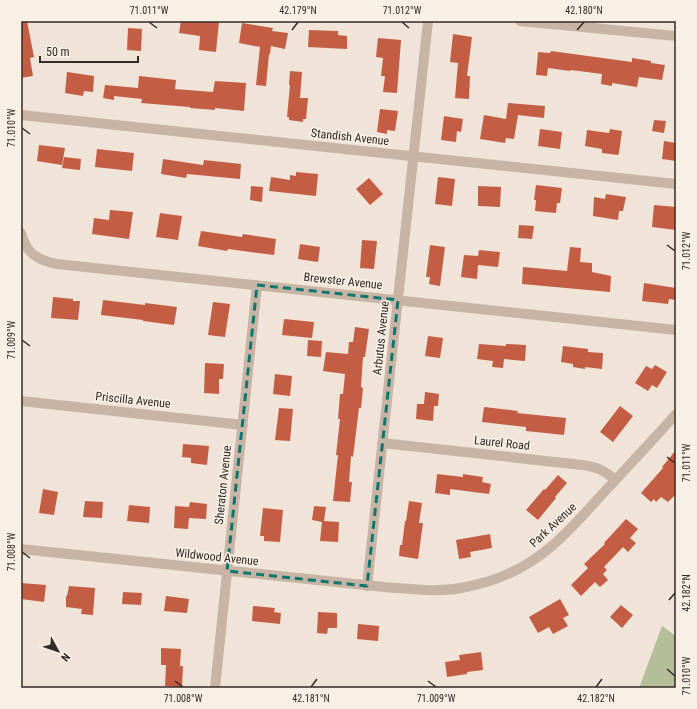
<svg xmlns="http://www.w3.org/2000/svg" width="697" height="709" font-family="'Roboto Condensed',sans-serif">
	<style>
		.green { fill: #b4bf99 }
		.building { fill: #c35e44 }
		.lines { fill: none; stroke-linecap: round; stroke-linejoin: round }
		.minor { stroke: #c8b4a5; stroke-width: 10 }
		.marked { fill: none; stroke: #0f766e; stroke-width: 3; stroke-dasharray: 8 5; stroke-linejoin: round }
		.ticks { fill: none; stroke: #342a26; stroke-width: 1.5 }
		.labels { text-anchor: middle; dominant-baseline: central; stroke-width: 3.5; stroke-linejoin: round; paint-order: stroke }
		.street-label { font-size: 12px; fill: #342a26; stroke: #f8efe5 }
		.neatline { fill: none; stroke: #342a26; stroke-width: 1.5 }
		.ticks-label { font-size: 10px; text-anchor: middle; fill: #342a26 }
	</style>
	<rect width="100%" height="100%" fill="#f0e4d9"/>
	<path class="green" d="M662 626 676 636V688H639Z"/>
	<path class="building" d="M21 21H27L34 57 30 58 33 76 21 78Z
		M181 21H219L216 52 199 50 200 36 179 33Z
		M242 23 273 28 272 31 288 33 285 49 271 46 270 54H269L266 86 256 85 260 47 239 43Z
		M128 28 142 29 141 51 127 50Z
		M309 30 338 31V35L347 36V49L308 47Z
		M453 34 472 37 467 76H470L469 99 455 98 458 63 450 62Z
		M378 38 401 40 397 93 383 92 385 76H381L383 58 376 57Z
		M551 51 632 62V58L651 61V63L665 65 662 80 639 77 637 87 612 83V86L601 84 602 74 571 70 570 71 548 68 547 76 536 75 538 52 550 53Z
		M290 71 302 72 300 98H308L306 119H303V122L289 120V117H287L290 85H289Z
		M67 72 94 76 93 92 84 91 83 96 65 93Z
		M139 76 176 80 175 89 213 92 215 81 246 83 244 111 215 108V110L190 108V107L141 103 142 99 114 96V100L103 98 105 85 138 88Z
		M508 103 545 106 544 118 518 115 514 139 506 138 505 143 480 139 484 115 506 119Z
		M380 109 398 111 395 131 387 130V134L377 132Z
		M444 116 463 119 461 132 457 131 456 142 441 140Z
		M654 120 666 121 664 133 652 131Z
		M540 129 562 132 560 149 538 146Z
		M610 129 622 131 619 153 618 155 602 153V149L585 146 587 130 609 133Z
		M664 141 676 143V161L662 159Z
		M39 145 65 148 62 165 37 161Z
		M97 149 134 153 132 171 95 167Z
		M64 157 81 159 80 170 62 168Z
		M163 159 203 165 204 160 241 164 240 179 187 174 186 178 161 174Z
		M296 172 318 174 316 196 269 191 271 177 290 180V175L296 176Z
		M438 177 455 179 452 206 435 204Z
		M369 178 383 194 370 205 356 189Z
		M536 185 562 188 560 203H557L556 213 535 211 536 200H534Z
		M251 186 263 187 262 202 250 200Z
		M478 186 501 187 500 207 478 206Z
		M606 194 626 197 623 211H619L618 220 593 216 594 197 605 199Z
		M654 205 676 207V230L652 227Z
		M110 210 133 212 129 239 92 234 94 218 109 220Z
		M160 213 182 216 178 240 156 237Z
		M519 225 534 226 532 239 518 238Z
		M201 231 242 237 243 234 276 239 274 255 228 249 227 251 198 246Z
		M362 240 377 241 374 269 360 268Z
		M300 244 320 247 318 262 298 259Z
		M430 245 445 247 440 286 429 284 430 277H426Z
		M570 247 581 248 580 262 592 263V272L611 276 610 292 522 284 523 267 567 271Z
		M479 250 500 252 498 267 478 265 477 279 461 277 464 255 478 256Z
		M644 283 676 288V300L669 299 668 304 642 301Z
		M53 297 73 299V301H80L78 320 51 318Z
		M103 300 145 305V303L177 307 174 325 143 321V320L101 315Z
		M213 302 230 304 225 337 208 335Z
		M284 319 314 322 312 338 282 335Z
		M355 327 369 329 365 357H363L361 387 363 388 361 408H359L353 457 351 456 349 482H352L350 502 333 501 338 455H336L340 419H338L340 394H343L345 374 323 371 326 352 348 354 349 342H353Z
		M428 336 443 338 440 358 425 356Z
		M308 340 322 341 321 357 307 356Z
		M479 344 506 346V344L526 345 525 361 504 359 503 368 492 367 493 361 477 359Z
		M563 346 588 349V352L603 353 602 369 585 367V369L573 367V364L561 362Z
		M205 363 224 364 223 379H219V394L204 393Z
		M655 365 667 372 657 388 652 385 648 391 635 383 646 366 652 369Z
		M275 374 292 376 290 396 273 394Z
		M425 392 439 394 438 406H434L433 421 416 419 417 404H424Z
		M620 406 633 416 613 442 600 432Z
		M484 407 518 411 517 413 566 418 564 435 526 431V427L482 422Z
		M279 408 293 409 290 441 275 440Z
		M183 444 209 446 207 465 191 463V458L182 457Z
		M676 450V494L668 502 661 497 656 502 654 499 651 502 641 493 663 468 662 467Z
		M437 474 463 477V474L483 477 482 482 491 484 489 494 450 489V495L435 493Z
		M558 475 567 483 555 497 556 498 538 520 526 510 544 489 545 490Z
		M43 489 58 492 54 515 39 513Z
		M85 501 103 502 102 518 83 517Z
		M409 501 422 503 419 523H423L418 559 399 556 400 545H402L405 521H406Z
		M190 502 207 504 206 519 189 518 188 529 174 528 175 506 189 507Z
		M129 505 150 507 149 523 127 521Z
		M314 506 326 507 324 521 339 522 338 542 320 541 322 522 312 520Z
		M263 508 283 510 280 542 264 541V536H260Z
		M626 519 638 529 630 538 636 543 628 552 623 547 604 567 607 570 603 574 608 580 600 587 595 582 581 596 571 585 588 568 584 564 605 544 604 543Z
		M490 534 492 548 470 552 471 557 459 559 456 540Z
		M21 583 46 585 44 602 21 599Z
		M69 586 95 588 93 615 81 614 82 609 66 607V596H67Z
		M123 592 142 593 141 605 122 604Z
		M166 596 189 599 187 613 164 611Z
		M560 599 569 615 563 618 568 626 553 634 549 627 538 633 529 617Z
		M621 605 633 615 622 628 610 617Z
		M253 606 275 608 274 612 281 613 280 624 252 621Z
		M318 612 337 613V628H328L327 634 317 633Z
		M358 624 379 626 378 641 357 639Z
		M161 648 181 649 180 666H183L182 687 165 686 166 665H161Z
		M481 652 483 670 467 672V674L447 677 445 662 460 660 459 655Z"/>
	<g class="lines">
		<path class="minor" d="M520 21 676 36
			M21 115 676 184
			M21 233C27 254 37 260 57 264L676 330
			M21 401 243 425
			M382 443 582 465C597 467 604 470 615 480
			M21 549 384 587C411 589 439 593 466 587 498 581 528 567 553 545 573 528 590 507 608 488 631 463 654 439 676 414
			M367 586 428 21
			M215 688 257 285"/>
	</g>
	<path class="marked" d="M257 285 398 300 367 586 227 571Z"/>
	<path class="ticks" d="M149 22 157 28M402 22 409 28M292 30 298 22M577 30 584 22M22 128 30 134M667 245 675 251M22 340 30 346M667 457 675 463M22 552 30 558M669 600 675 593M667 669 675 676M175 681 183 687M428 681 436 687M311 687 317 679M596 687 602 679"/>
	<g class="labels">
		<g class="street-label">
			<text transform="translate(350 137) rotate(6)">Standish Avenue</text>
			<text transform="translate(343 281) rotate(6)">Brewster Avenue</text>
			<text transform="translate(381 338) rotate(-84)">Arbutus Avenue</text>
			<text transform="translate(133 400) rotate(6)">Priscilla Avenue</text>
			<text transform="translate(502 443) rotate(6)">Laurel Road</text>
			<text transform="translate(223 485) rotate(-84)">Sheraton Avenue</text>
			<text transform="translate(553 525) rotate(-43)">Park Avenue</text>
			<text transform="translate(217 557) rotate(6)">Wildwood Avenue</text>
		</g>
	</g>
	<rect width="697" height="709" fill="none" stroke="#f8efe5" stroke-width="44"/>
	<g transform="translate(58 651) rotate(130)" stroke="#f8efe5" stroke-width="3" paint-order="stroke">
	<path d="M0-3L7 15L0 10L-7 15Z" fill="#342a26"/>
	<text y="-6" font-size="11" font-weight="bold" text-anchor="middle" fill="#342a26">N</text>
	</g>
	<path d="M40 56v6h98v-6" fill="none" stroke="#342a26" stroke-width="2"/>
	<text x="46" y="56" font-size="12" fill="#342a26" stroke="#f8efe5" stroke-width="3" paint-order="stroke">50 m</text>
	<rect x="22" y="22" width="653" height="665" class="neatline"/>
	<g class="ticks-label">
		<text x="149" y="14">71.011°W</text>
		<text x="298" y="14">42.179°N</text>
		<text x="402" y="14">71.012°W</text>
		<text x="584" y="14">42.180°N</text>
		<text transform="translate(11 128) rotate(-90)" y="4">71.010°W</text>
		<text transform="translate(686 251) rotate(-90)" y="4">71.012°W</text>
		<text transform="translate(11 340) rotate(-90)" y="4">71.009°W</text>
		<text transform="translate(686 463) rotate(-90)" y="4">71.011°W</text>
		<text transform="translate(11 552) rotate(-90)" y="4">71.008°W</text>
		<text transform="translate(686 593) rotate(-90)" y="4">42.182°N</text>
		<text transform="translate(686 676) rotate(-90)" y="4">71.010°W</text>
		<text x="183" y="702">71.008°W</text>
		<text x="311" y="702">42.181°N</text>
		<text x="436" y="702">71.009°W</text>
		<text x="596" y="702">42.182°N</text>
	</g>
</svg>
